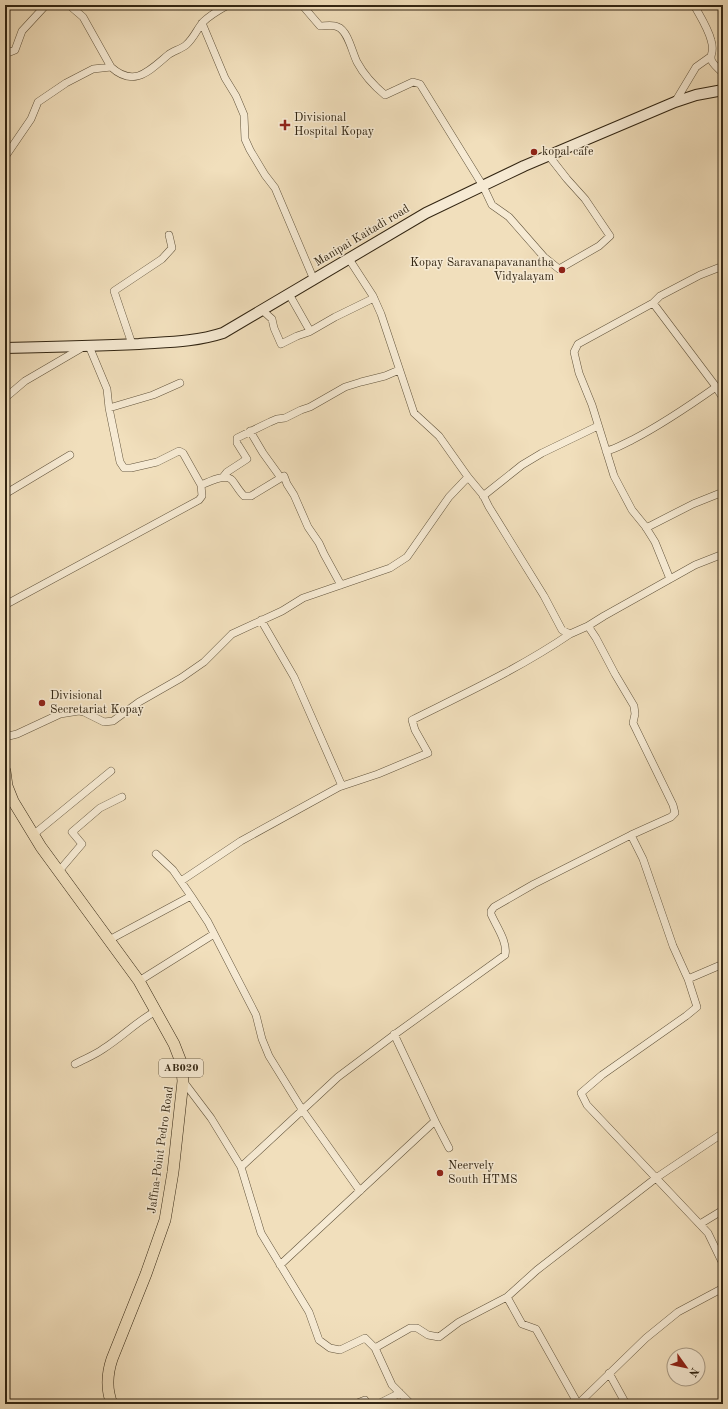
<svg xmlns="http://www.w3.org/2000/svg" width="728" height="1409" font-family="'Old Standard TT',serif">
	<style>
		.lines { fill: none; stroke-linecap: round; stroke-linejoin: round }
		.street-casing { stroke: #62543c; stroke-width: 8 }
		.secondary-casing { stroke: #322512; stroke-width: 12 }
		.primary-casing { stroke: #322512; stroke-width: 12 }
		.street { stroke: #f6ead3; stroke-width: 7 }
		.secondary { stroke: #f6ead3; stroke-width: 10 }
		.primary { stroke: #f1dfbc; stroke-width: 11 }
		.poi-dot { fill: #8f2418; stroke: #f6ead3; stroke-width: 1.5 }
		.labels { text-anchor: middle; dominant-baseline: central; stroke-width: 3; stroke-linejoin: round; paint-order: stroke }
		.shield { fill: #f6ead3; stroke: #6d604c; stroke-width: 1 }
		.shield-label { font-size: 11px; font-weight: bold; fill: #322512 }
		.poi-label { font-size: 12px; fill: #322512; stroke: #f6ead3; text-anchor: start }
		.street-label { font-size: 12px; fill: #322512; stroke: #f6ead3 }
	</style>
	<rect width="100%" height="100%" fill="#f1dfbc"/>
	<filter id="stains"><feTurbulence type="fractalNoise" baseFrequency=".005" numOctaves="4"/><feColorMatrix values="0 0 0 0 .2 0 0 0 0 .09 0 0 0 0 .02 0 0 0 .5 -.17"/></filter>
	<radialGradient id="worn" r=".72"><stop offset=".6" stop-color="#630" stop-opacity="0"/><stop offset="1" stop-color="#630" stop-opacity=".3"/></radialGradient>
	<g class="lines">
		<g class="street-casing">
			<path id="street" d="M69 5 83 17 111 67
				M302 5 320 26C325 26 333 24 338 27 348 31 352 52 357 62 364 75 373 85 385 95L413 82 420 84 483 186 492 205 509 217 544 257 559 269 599 246 610 236 585 199 567 179 549 156
				M694 5C700 16 708 28 711 40 717 59 701 54 723 73
				M202 23 225 78 236 96 244 115 245 139 250 150 265 175 275 188 314 280
				M5 54 15 50 22 31 46 5
				M675 102 696 67 710 57
				M5 157 31 119 38 102 66 83 93 69 111 67C134 88 149 71 168 55 173 51 181 49 186 45 194 38 197 29 203 22 210 15 219 10 228 5
				M349 259 373 296 381 314 414 413 439 436 468 477 483 495 489 507 544 596 562 630 570 634 588 626 596 638 615 674 634 706 635 714 633 723 673 805 675 813 671 817 631 835 643 859 673 946 688 979 697 1007 686 1016 602 1075 581 1093 587 1105 708 1233 723 1264
				M289 294 310 331
				M653 303 714 384 723 398
				M262 310 272 319 274 328 281 344 297 336 309 332 335 317 374 298
				M132 344 114 291 162 259 172 248 169 235
				M5 398 25 381 85 346
				M109 408 153 395 180 383
				M250 431 263 453 281 478
				M606 451C616 449 623 444 632 440 661 425 689 406 716 387
				M223 477 227 472 247 459 237 443V438L270 422 277 419 285 418 301 410 310 407 345 387 361 382 385 376 399 370
				M201 485C209 482 225 473 232 480 236 485 239 491 244 496H251L284 476 287 484 294 495 308 527 319 543 324 554 341 585
				M5 494 70 455
				M483 496 522 465 542 453 598 426
				M646 528 693 504 723 492
				M670 579 655 542 645 526 632 510 614 476 592 405 579 373 574 352 578 344 653 303 660 296 700 275 723 266
				M5 605 199 500 202 496 201 485 183 453 179 451 157 462 131 468H124L120 462 109 408 107 389 89 346
				M261 620 294 677 342 786
				M588 626 604 616 695 565 723 554
				M5 737 17 734 60 714 79 711 84 712 104 722 113 721 139 702 181 678 204 662 232 634 282 611 303 598 390 568 407 557 449 497 468 477
				M33 835 111 771
				M156 854 173 870 191 896 208 922 256 1015 262 1039 269 1056 303 1111 360 1191
				M59 871 82 844 72 832 100 808 122 797
				M181 881 241 841 339 787 378 774 428 753 415 730 412 720C466 693 520 668 570 634
				M109 940 191 896
				M688 979 723 964
				M139 981 214 934
				M394 1034 435 1121
				M75 1064C84 1059 95 1055 103 1049 122 1037 136 1022 156 1011
				M183 1081 211 1118 241 1167 261 1233 309 1312 319 1340 330 1348 340 1350 365 1338 375 1348 410 1328H417L428 1335 439 1337 459 1322 507 1297 537 1270 656 1178 723 1133
				M241 1167 338 1077 398 1032 505 955C508 942 496 926 491 914V911L494 907 534 884 631 835
				M700 1224 723 1210
				M280 1265 435 1121 449 1148
				M507 1297 522 1324 536 1329 578 1404
				M375 1348 392 1385 411 1404
				M609 1373 626 1404
				M355 1404 365 1400 367 1404
				M378 1404 400 1393
				M578 1404 646 1338 678 1312 723 1288"/>
		</g>
		<g class="secondary-casing">
			<path id="secondary" d="M5 348C50 347 94 346 139 344 167 342 195 342 223 333L426 213 524 166 675 102 696 95 723 90"/>
		</g>
		<g class="primary-casing">
			<path id="primary" d="M5 771 7 786 13 801 41 847 139 981 174 1044 181 1062 183 1081 173 1172 165 1220 146 1274 112 1359C107 1374 106 1389 112 1404"/>
		</g>
		<use href="#street" class="street"/>
		<use href="#secondary" class="secondary"/>
		<use href="#primary" class="primary"/>
	</g>
	<g class="poi-dot">
		<path d="M283 119h4v4h4v4h-4v4h-4v-4h-4v-4h4z"/>
		<circle cx="534" cy="152" r="4"/>
		<circle cx="562" cy="270" r="4"/>
		<circle cx="42" cy="703" r="4"/>
		<circle cx="440" cy="1173" r="4"/>
	</g>
	<g class="labels">
		<rect class="shield" x="159" y="1059" width="44" height="18" rx="3"/>
		<g class="shield-label">
			<text x="181" y="1068">AB020</text>
		</g>
		<g class="poi-label">
			<text x="294" y="118">Divisional<tspan x="294" dy="14">Hospital Kopay</tspan></text>
			<text x="542" y="152">kopal cafe</text>
			<text x="554" y="263" text-anchor="end">Kopay Saravanapavanantha<tspan x="554" dy="14">Vidyalayam</tspan></text>
			<text x="50" y="696">Divisional<tspan x="50" dy="14">Secretariat Kopay</tspan></text>
			<text x="448" y="1166">Neervely<tspan x="448" dy="14">South HTMS</tspan></text>
		</g>
		<g class="street-label">
			<text transform="translate(362 236) rotate(-31)">Manipai Kaitadi road</text>
			<text transform="translate(161 1150) rotate(-82)">Jaffna-Point Pedro Road</text>
		</g>
	</g>
	<rect width="728" height="1409" fill="none" stroke="#f1dfbc" stroke-width="20"/>
	<rect x="6" y="6" width="716" height="1397" fill="none" stroke="#322512" stroke-width="2"/>
	<rect x="10" y="10" width="708" height="1389" fill="none" stroke="#322512"/>
	<g transform="translate(686 1367) rotate(123)"><circle r="19" fill="#f6ead3" stroke="#a89b86"/>
	<path d="M0-3L7 15L0 10L-7 15Z" fill="#8f2418"/>
	<text y="-6" font-size="11" font-weight="bold" text-anchor="middle" fill="#322512">N</text>
	</g>
	<rect width="100%" height="100%" filter="url(#stains)"/>
	<rect width="100%" height="100%" fill="url(#worn)"/>
</svg>
